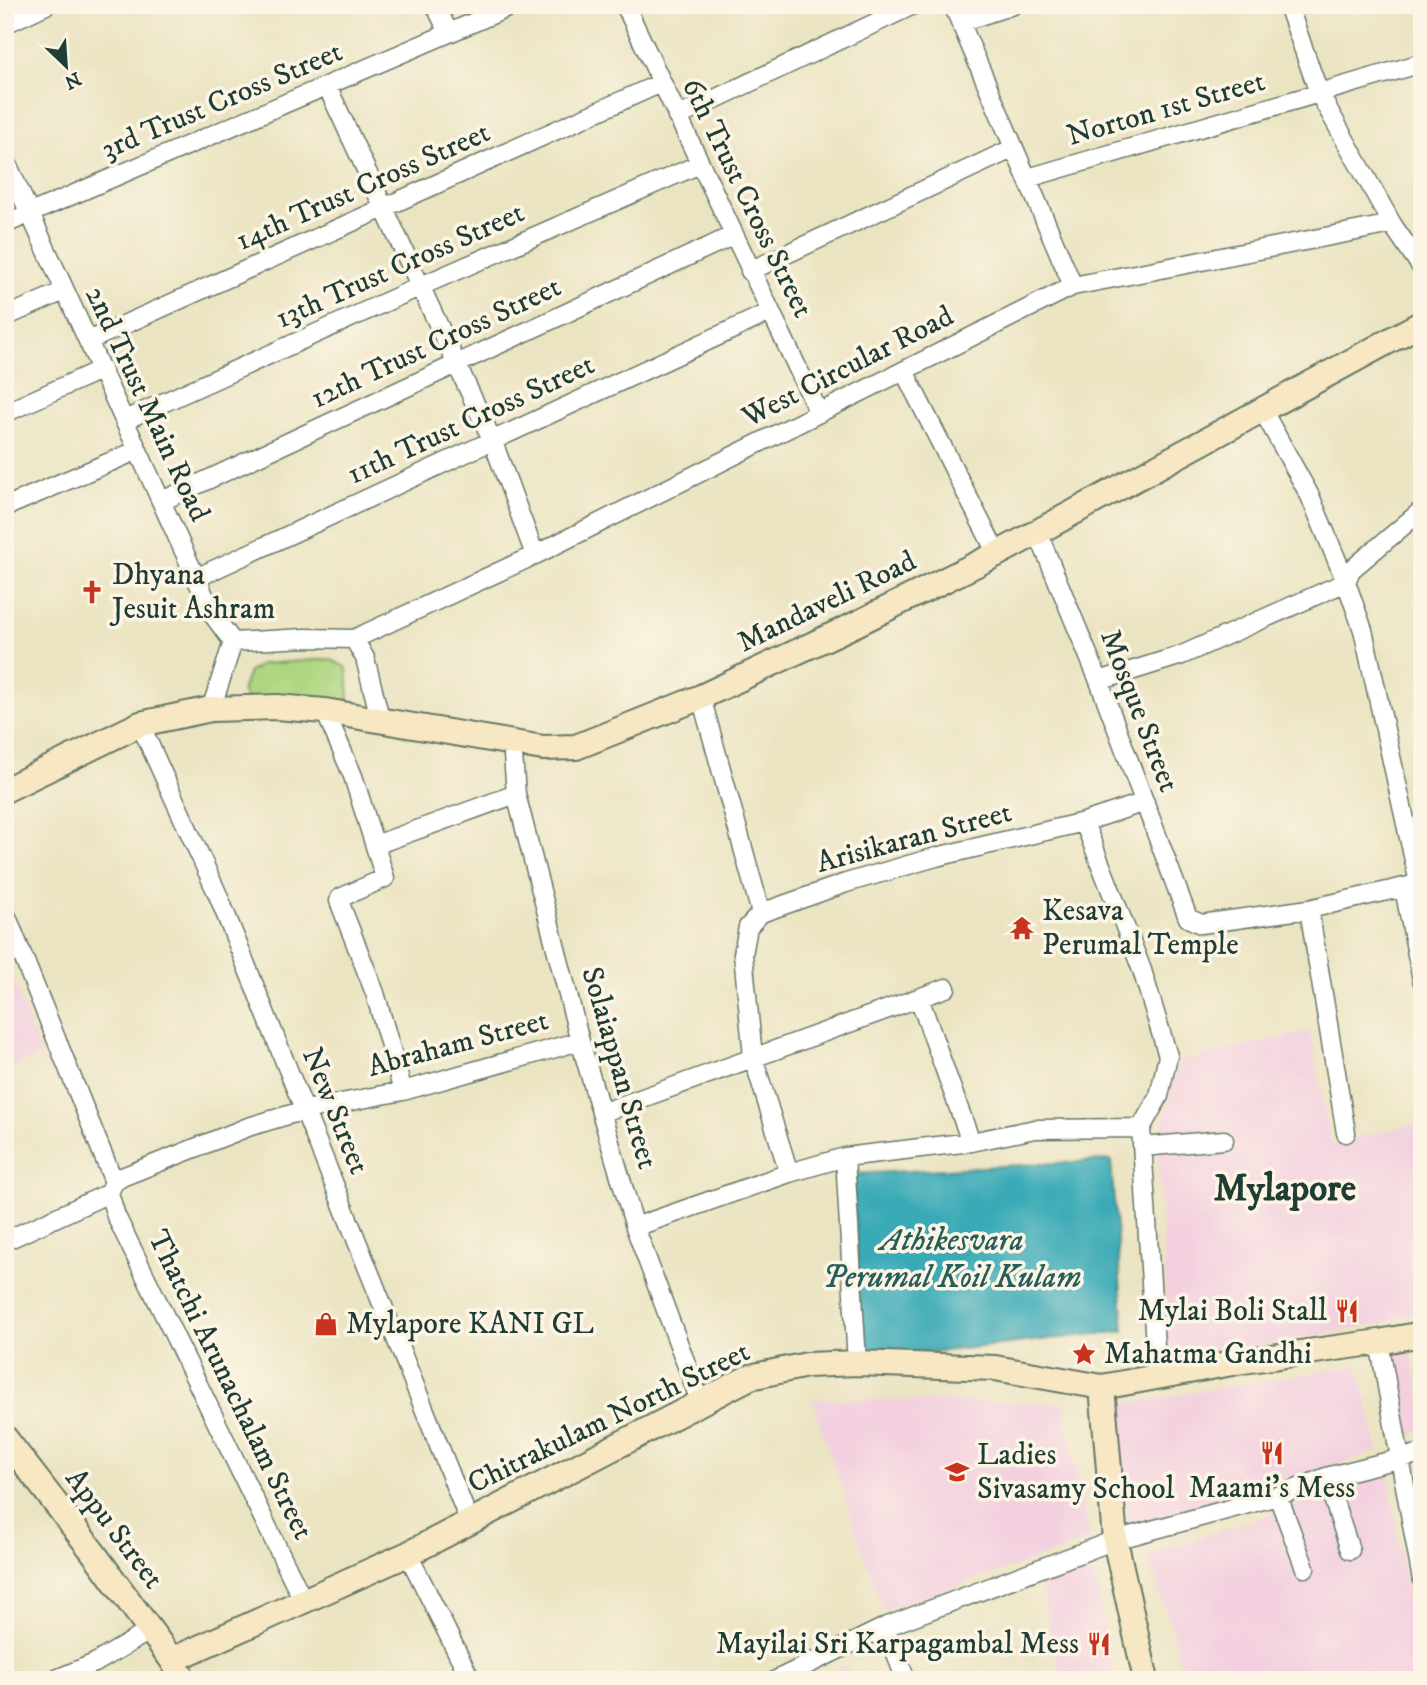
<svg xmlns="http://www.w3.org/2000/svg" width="1427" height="1685" font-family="'IM FELL DW Pica',serif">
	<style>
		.built { fill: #f3cfdf }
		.green { fill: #aed680; stroke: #668a5a; stroke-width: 2 }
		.water { fill: #3aaab7; stroke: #2c7476; stroke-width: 2 }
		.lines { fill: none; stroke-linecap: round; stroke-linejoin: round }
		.street-casing { stroke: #676; stroke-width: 21 }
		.secondary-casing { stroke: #676; stroke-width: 28 }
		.street { stroke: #fff; stroke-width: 18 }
		.secondary { stroke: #f7e8c3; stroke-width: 24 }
		.labels { text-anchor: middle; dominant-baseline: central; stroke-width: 7; stroke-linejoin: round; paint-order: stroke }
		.street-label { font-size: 30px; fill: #1f3d34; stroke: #fcf5e5 }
		.poi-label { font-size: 30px; fill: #1f3d34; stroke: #fcf5e5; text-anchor: start }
		.water-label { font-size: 32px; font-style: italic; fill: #275e5b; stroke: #fcf5e5 }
		.district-label { font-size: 37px; font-weight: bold; fill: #1f3d34; stroke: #fcf5e5 }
	</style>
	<rect width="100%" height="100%" fill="#fcf5e5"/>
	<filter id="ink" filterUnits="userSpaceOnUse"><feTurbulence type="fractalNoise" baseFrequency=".0143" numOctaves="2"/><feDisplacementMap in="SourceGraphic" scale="14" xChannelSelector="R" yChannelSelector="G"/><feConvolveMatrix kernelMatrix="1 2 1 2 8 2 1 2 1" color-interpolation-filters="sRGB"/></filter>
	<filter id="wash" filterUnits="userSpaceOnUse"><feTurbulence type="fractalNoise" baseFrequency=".00686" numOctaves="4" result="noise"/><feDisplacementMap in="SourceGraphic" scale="28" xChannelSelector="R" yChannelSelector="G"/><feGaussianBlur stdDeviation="1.57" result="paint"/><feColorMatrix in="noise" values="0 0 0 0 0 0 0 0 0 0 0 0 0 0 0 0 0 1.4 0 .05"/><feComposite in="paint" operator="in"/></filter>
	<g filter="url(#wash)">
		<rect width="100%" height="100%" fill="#ebe4c2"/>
		<path class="built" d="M5 954 40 1055 5 1071Z
			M1310 1031 1331 1144 1422 1122V1309L1384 1323 1169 1362 1158 1142 1179 1062Z
			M1410 1346 1422 1404V1431L1403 1438 1385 1356Z
			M1358 1365 1379 1451 1130 1528 1112 1406Z
			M812 1399 1064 1403 1089 1541 883 1611Z
			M1422 1462V1559L1407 1465Z
			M1388 1474 1422 1680H1183L1174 1637 1148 1555Z
			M1091 1562 1116 1680H1061L1040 1583Z
			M846 1665 853 1680H817Z"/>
		<path class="green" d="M330 659 347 668 349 698 341 706 246 700 242 691 249 672 262 664Z"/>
		<path class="water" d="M1111 1160 1124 1331 862 1360 853 1174Z"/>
	</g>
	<g filter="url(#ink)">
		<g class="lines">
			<g class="street-casing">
				<path id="street" d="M435 5 449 33
					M625 5 819 413
					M953 5 1073 286
					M1288 5 1319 93 1392 224 1422 268
					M961 22 1013 5
					M5 24 46 5
					M327 86 493 442 535 555
					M677 117 913 5
					M5 159 213 615 233 642 211 709
					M1028 178 1422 63
					M5 224 514 5
					M750 271 1014 148
					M5 317 64 291
					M88 341 661 83
					M904 371 997 554
					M1263 411 1310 496 1346 582 1363 630 1419 883
					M5 413 102 369
					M125 420 421 286 700 164
					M162 501 734 235
					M5 507 138 450
					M1037 531 1099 681 1188 918 1201 924 1309 909 1422 883
					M196 578 770 312
					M354 639 535 555 1073 286 1392 224
					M233 642 305 638 354 639 365 658 381 722
					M1099 681 1182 655 1346 582 1351 570 1422 510
					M701 697 761 913 748 927 743 954 753 1057 789 1173
					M325 711 353 776 385 878 340 898 339 901 375 993 403 1091
					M140 724 218 895 470 1523
					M512 742 516 794 580 1041 635 1227 700 1401
					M1084 822 1142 970 1168 1056 1159 1096 1141 1128 1157 1376
					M375 845 516 794
					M1404 888 1422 980
					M1309 909 1346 1133
					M5 912 114 1182
					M761 913 846 883 936 857 1084 822 1145 802
					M919 998 971 1142
					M601 1113 946 988
					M1142 1147 1224 1140
					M845 1157 857 1363
					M109 1193 116 1216 303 1600
					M635 1227 789 1173 845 1157 971 1142 1035 1129 1141 1128
					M5 1241 109 1193 114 1182 122 1177 248 1127 305 1110 403 1091 580 1041
					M1379 1342 1422 1580
					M1326 1477 1350 1550
					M1278 1496 1305 1568
					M408 1554 471 1680
					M885 1627 906 1680
					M54 1680 95 1663 151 1630
					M776 1680 885 1627 1115 1540 1278 1496 1326 1477 1422 1453"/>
			</g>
			<g class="secondary-casing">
				<path id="secondary" d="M5 790 140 724 211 709 277 707 325 711 543 748 576 747 701 697 856 624 997 554 1422 323
					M1102 1387 1115 1540 1146 1680
					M5 1438 93 1552 172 1660 184 1680
					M172 1660 408 1554 750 1377 807 1365 857 1363 995 1368 1102 1387 1243 1361 1379 1342 1422 1334"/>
			</g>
			<use href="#street" class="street"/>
			<use href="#secondary" class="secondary"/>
		</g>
	</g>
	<defs>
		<g id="church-bare" transform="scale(1.89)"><path d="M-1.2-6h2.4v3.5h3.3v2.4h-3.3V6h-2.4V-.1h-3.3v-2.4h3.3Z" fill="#c8321e" stroke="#fcf5e5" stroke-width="2.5" paint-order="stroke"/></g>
		<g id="temple-bare" transform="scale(1.89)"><path d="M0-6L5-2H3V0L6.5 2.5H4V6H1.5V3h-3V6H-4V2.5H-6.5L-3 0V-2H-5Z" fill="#c8321e" stroke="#fcf5e5" stroke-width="2.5" paint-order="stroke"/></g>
		<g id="restaurant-bare" transform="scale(1.89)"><path d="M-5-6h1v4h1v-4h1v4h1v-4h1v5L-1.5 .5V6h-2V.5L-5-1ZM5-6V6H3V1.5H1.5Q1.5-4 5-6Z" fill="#c8321e" stroke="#fcf5e5" stroke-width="2.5" paint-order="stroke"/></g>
		<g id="shop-bare" transform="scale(1.89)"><path d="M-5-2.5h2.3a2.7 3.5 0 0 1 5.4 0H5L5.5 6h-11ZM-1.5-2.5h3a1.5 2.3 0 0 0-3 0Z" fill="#c8321e" stroke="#fcf5e5" stroke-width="2.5" paint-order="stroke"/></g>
		<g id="sight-bare" transform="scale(1.89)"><path d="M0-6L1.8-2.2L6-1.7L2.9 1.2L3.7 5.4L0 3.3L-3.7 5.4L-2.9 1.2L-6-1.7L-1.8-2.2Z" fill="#c8321e" stroke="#fcf5e5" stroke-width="2.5" paint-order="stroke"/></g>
		<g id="school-bare" transform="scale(1.89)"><path d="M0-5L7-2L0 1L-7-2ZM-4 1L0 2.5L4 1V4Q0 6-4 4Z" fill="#c8321e" stroke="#fcf5e5" stroke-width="2.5" paint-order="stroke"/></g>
	</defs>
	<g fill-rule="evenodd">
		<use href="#church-bare" x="92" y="592"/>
		<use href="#temple-bare" x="1022" y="928"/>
		<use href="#restaurant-bare" x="1347" y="1311"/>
		<use href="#shop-bare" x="326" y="1324"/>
		<use href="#sight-bare" x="1084" y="1354"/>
		<use href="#restaurant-bare" x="1272" y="1453"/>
		<use href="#school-bare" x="957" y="1472"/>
		<use href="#restaurant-bare" x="1099" y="1644"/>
	</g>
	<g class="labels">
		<g class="street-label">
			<text transform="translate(222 101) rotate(-23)">3rd Trust Cross Street</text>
			<text transform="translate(1166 109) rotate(-16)">Norton 1st Street</text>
			<text transform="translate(363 187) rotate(-24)">14th Trust Cross Street</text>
			<text transform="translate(747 198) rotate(64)">6th Trust Cross Street</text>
			<text transform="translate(400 266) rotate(-24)">13th Trust Cross Street</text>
			<text transform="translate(436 343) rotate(-25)">12th Trust Cross Street</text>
			<text transform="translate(848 367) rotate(-27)">West Circular Road</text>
			<text transform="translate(147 404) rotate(65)">2nd Trust Main Road</text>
			<text transform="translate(471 420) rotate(-25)">11th Trust Cross Street</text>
			<text transform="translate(827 602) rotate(-26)">Mandaveli Road</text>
			<text transform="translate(1139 711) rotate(69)">Mosque Street</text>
			<text transform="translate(914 838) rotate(-15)">Arisikaran Street</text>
			<text transform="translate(458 1044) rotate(-15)">Abraham Street</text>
			<text transform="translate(619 1068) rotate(74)">Solaiappan Street</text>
			<text transform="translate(335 1111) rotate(68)">New Street</text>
			<text transform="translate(230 1385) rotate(64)">Thatchi Arunachalam Street</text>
			<text transform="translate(609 1418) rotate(-26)">Chitrakulam North Street</text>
			<text transform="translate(114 1529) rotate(53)">Appu Street</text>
		</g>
		<g class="poi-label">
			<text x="112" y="575">Dhyana<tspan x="112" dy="34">Jesuit Ashram</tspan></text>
			<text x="1042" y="911">Kesava<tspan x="1042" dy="34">Perumal Temple</tspan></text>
			<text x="1327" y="1311" text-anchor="end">Mylai Boli Stall</text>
			<text x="346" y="1324">Mylapore KANI GL</text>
			<text x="1104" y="1354">Mahatma Gandhi</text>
			<text x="977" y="1455">Ladies<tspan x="977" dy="34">Sivasamy School</tspan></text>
			<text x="1272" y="1488" text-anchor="middle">Maami's Mess</text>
			<text x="1079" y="1644" text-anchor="end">Mayilai Sri Karpagambal Mess</text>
		</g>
		<g class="water-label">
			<text x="952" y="1241">Athikesvara<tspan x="952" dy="37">Perumal Koil Kulam</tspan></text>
		</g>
		<g class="district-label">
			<text x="1285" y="1189">Mylapore</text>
		</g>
	</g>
	<rect width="1427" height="1685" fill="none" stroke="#fcf5e5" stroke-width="28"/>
	<g transform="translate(66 66) rotate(155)" stroke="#fcf5e5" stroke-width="5" paint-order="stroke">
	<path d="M0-5L12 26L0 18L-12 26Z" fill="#1f3d34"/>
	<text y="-10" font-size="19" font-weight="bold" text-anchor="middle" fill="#1f3d34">N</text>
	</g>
</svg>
